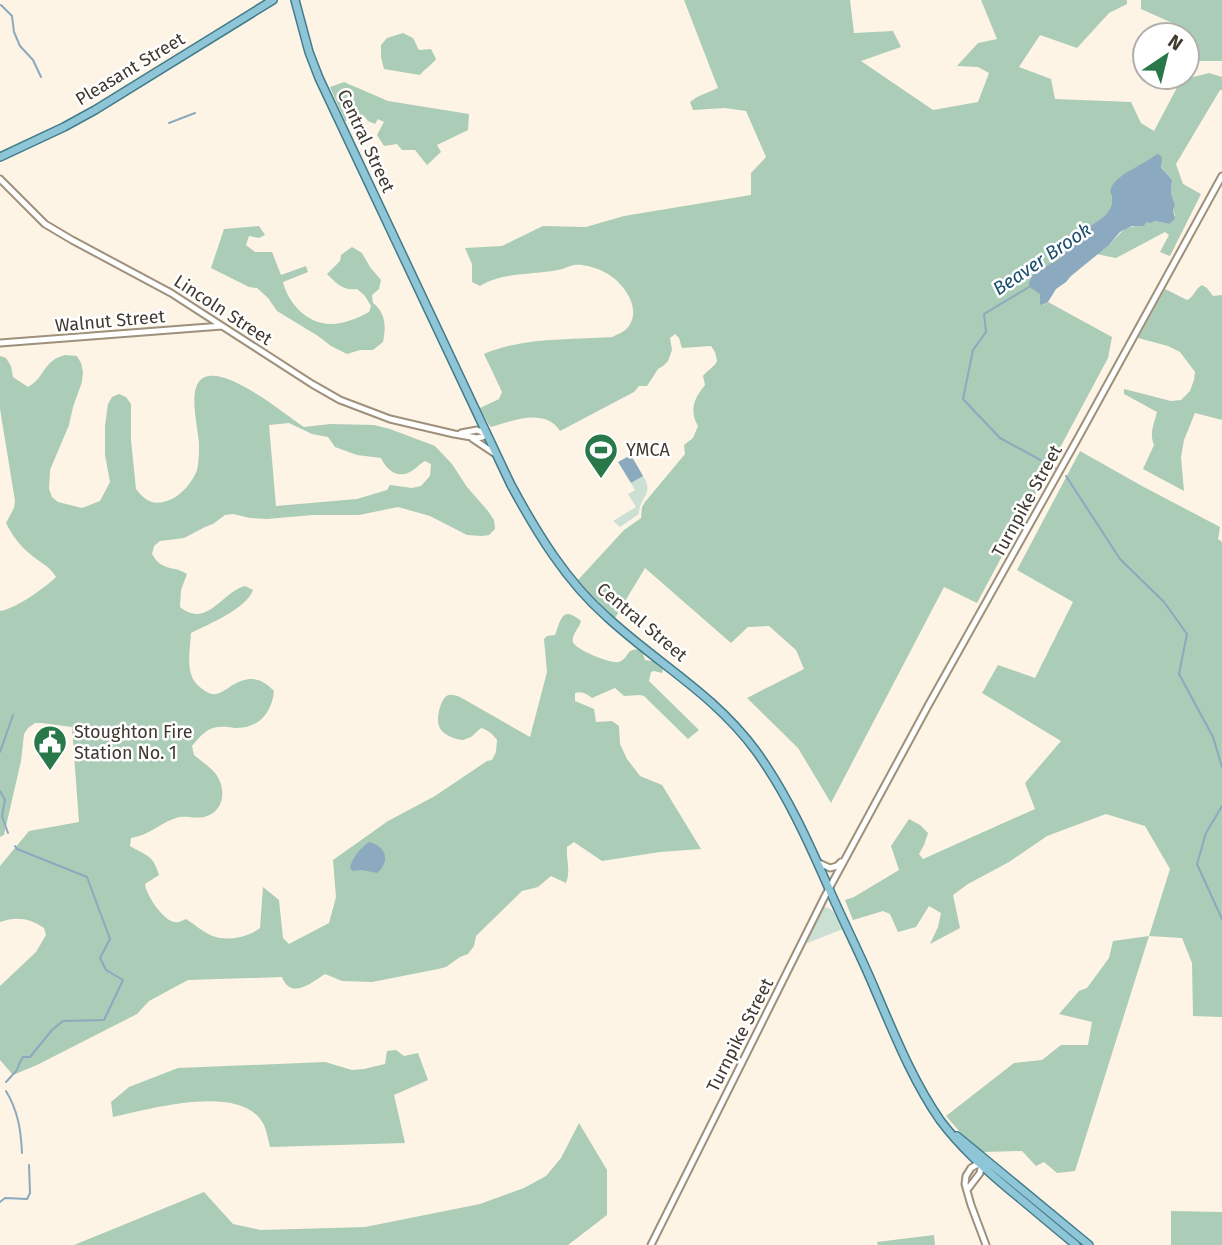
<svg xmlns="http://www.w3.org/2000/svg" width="1222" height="1245" font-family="'Fira Sans',sans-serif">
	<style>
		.green { fill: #cbe0d2 }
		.forest { fill: #abccb6; fill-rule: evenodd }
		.water { fill: #8ba9bf }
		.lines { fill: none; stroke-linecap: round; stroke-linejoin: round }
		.stream { stroke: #8ba9bf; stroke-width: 2 }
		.minor-casing { stroke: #9e907a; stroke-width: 9 }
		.major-casing { stroke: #427c8b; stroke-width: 10 }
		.minor { stroke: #fff; stroke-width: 5 }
		.major { stroke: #8fc6d7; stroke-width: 7 }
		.labels { text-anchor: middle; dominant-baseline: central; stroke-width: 5; stroke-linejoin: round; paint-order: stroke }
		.street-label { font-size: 18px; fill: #3f392f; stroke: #fff }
		.poi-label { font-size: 18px; fill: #3f392f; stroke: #fff; text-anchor: start }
		.water-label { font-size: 19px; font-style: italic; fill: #1a4d6d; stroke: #fff }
	</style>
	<rect width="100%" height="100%" fill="#fdf4e5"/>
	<path class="green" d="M603 449 612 466 597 474 588 458Z
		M643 476C655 494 639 497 639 514L620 527 613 521 636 507 628 494 635 490 631 483Z
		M824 907C835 908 838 920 843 929L805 944 821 910Z"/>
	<path class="forest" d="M684 0H850L854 33 893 31 901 47 861 61 933 110 978 102 989 73 978 67 957 66 978 43 997 39 981 0H1127V4L1109 13 1077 48 1040 35 1019 67 1051 79 1055 99 1131 102 1141 123 1154 131 1181 80 1209 73 1222 77V90H1220L1176 164 1183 184 1201 194 1170 256 1160 252 1169 235 1165 232 1116 258 1096 254C1101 251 1106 248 1110 244 1123 231 1124 225 1144 226L1147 222 1155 221 1169 224 1175 215 1173 210 1175 205 1171 193 1172 180 1160 165 1149 161C1136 167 1119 174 1112 188 1109 194 1112 193 1112 199 1113 215 1093 224 1082 230 1080 235 1066 254 1061 258 1056 263 1047 265 1040 268V294L1043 305 1048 302 1112 337 1108 358 977 603 944 587 831 803 798 748 747 698 804 669 796 650 769 626 748 627 731 643 645 568 615 618 596 600 578 580 624 530 641 518 642 507 645 502 685 454 684 445 693 438 698 426C689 411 694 398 705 385L703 376C707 370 715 367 717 361L715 352 711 346 682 348 679 338 675 334 670 338 672 350 668 361 663 366 658 369 647 386H639L634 392 560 431C545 407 512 421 491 427L489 425 480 408 499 399 502 392 484 354C523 337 569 340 612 337 618 334 625 332 629 326 643 305 619 277 600 270 593 267 582 264 574 265 569 266 564 269 558 270 533 275 502 272 480 286L472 282V264L465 248 502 246 543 226 586 227 624 216 751 195V173L766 157 746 111 725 108 693 110 690 102 697 97 718 88Z
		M1141 0H1222V61H1191L1187 50V35H1182L1179 26 1141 9Z
		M403 33 413 38 419 50 431 49 436 59C431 66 424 69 420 75L384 69 381 57V45L387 38Z
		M344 82 388 101 469 114 468 130 437 145 441 152 427 165 415 150H402L397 144 384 146 377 135 384 122 378 119 375 124 368 121 364 116 345 121 330 87Z
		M259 226 265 235 259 238 249 236 246 245 255 252H272L281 275 306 266 308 272 283 282C288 303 307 324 331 324 344 324 358 318 369 312L371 306 365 296 357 289C343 291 336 283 327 274L340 261 341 255 352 247 362 253 370 267 381 280 379 289 372 295 373 303C386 313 386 327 383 342L373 350H360L347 354 331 346 318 336 277 311 268 298 257 288 249 287 211 268 224 229Z
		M1202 285 1207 288 1213 296 1222 295V420L1195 413 1184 440 1181 457 1184 491 1143 469 1154 445C1149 433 1154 425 1157 412L1124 394V389L1171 401 1181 400 1190 391 1194 380 1195 372 1180 352 1168 346 1138 338 1165 289 1187 300C1194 297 1195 289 1202 285Z
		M65 355 77 356 81 363 83 372 82 382 73 407 69 425 50 470 49 489 52 497 58 502 82 508 100 501 110 482 105 455V426L108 404 112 397 119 394 126 397 131 404V440L136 489C144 499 151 505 163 502 173 500 179 495 186 488 190 483 195 476 197 470 199 462 199 451 199 443 198 427 186 384 205 377 229 367 285 415 304 427L330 424 374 425 390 429 435 446 452 464 467 487 488 511 494 520 495 529 489 535 482 536 467 535 430 516 398 507 359 515H313L267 519 250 518 233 514 225 515 213 524 205 527 184 538 160 541 154 546 152 554C162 572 173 565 187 574L181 590 180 607C207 629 222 592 245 586L253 590C246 609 209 624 191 633 190 652 184 676 201 688 206 692 211 695 216 694 221 693 227 689 231 686 248 676 260 676 274 691 272 713 258 729 235 728 227 727 220 726 213 728 204 731 198 739 192 746L194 755C201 761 209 766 215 773 227 788 225 812 204 817 194 819 185 815 176 818 158 824 150 835 131 838L130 846C146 856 153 854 159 875L145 884C146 895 163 920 174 922 179 923 181 921 186 919 194 924 202 931 210 935 226 942 247 938 260 928L263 887 279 900 283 938 289 944 329 923 336 897 333 860 388 821 435 796 487 761 492 760 496 752 497 740C493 734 488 730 481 728L471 737 463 740C454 739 442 735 439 726 436 718 441 696 449 695 451 694 458 696 460 697L530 737 547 672 544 639 547 636 555 635C561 619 562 605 581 621 580 627 571 635 573 642 576 650 611 664 619 662 630 658 626 645 642 651L645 660 658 662 663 669 662 673 654 671 651 672 649 681 699 730 688 739 644 696 640 695 624 696 615 688 592 698C587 694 582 691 575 693V701L594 709 596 722 612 721 619 726 620 744 627 759 640 776 662 785 701 849 660 852 602 861 574 842 567 847C566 860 571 871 566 883L551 876 538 887 522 891 476 936 474 946 468 954 460 957 446 967 438 969 372 982 342 981 325 974C311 983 291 1000 282 977L188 980 149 1001 137 1014 37 1065 13 1075 0 1060V986L36 952 46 935 44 928C30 918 16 916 0 922V866L29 831 79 822 72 727 42 723H35L28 728 24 734 21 761 4 835 0 837V611C15 609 45 588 56 577 50 566 39 562 30 554 20 546 12 535 6 523L14 508 15 501 0 409V356L6 358 11 366 13 377 28 387C46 377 42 361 65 355ZM289 423 312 434 328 437 335 447 357 455 381 458C386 469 397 479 410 472 415 470 419 464 425 461L431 464 430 476 421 486 412 488 390 485 387 490 357 499 276 506 269 425Z
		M1080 451 1142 486 1220 527 1218 539 1222 542V1017L1193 1016 1192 963 1182 938 1149 936 1075 1171 1057 1173 1044 1162 1036 1166 1022 1151 983 1152 960 1132 946 1116 1014 1063 1042 1060 1061 1045H1088L1092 1022 1059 1014 1079 991 1087 988 1109 958 1113 941 1149 936 1170 869 1145 826 1106 814 1047 836 1009 862 968 884 953 895 960 928 930 944 938 927 941 913 929 906 916 927 898 932 890 914 883 911 853 920 845 900 854 897 899 870 891 846 909 819 920 825 928 833 924 845 919 854 923 859 1035 809 1025 783 1061 741 982 693 998 665 1035 678 1073 602 1017 570Z
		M396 1050 404 1056 418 1053 428 1080 394 1095 405 1143 270 1147C268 1140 267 1132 264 1125 243 1082 150 1109 113 1117L111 1102 129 1087 178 1068 325 1062 352 1070 364 1069 385 1064 387 1051Z
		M579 1123 607 1170V1215L568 1245H74L204 1192 233 1224 261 1230 365 1227 480 1204 524 1188 546 1176 561 1158Z
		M1171 1211 1222 1212V1245H1171Z
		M934 1235 935 1245H878L877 1242Z"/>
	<path class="water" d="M1157 154 1160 155 1162 158 1161 167 1172 180 1171 193 1175 205 1173 210 1175 219 1169 224 1155 221 1150 223 1147 222 1144 226H1132L1120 232 1109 245 1071 276 1066 282 1056 289 1048 302 1042 305 1040 304V294L1031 288 1029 285C1031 270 1046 267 1057 260 1064 257 1079 237 1082 230 1093 224 1113 215 1112 199 1112 193 1109 194 1111 188 1119 172 1144 165 1157 154Z
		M631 455 643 476 631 483 618 462Z
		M369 842C386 846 391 861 377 873L362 870 353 871 350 868C352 858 360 848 369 842Z"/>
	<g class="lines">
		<path class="stream" d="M1 5 12 16 14 32 20 46 33 60 41 77
			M169 123 195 113
			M1029 287 984 314 986 332 973 350 963 399 1000 438 1055 468
			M1066 476 1120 559 1164 602 1187 634 1179 674 1213 737 1222 767
			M0 752 13 715
			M0 791 5 800 2 816 8 833
			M1222 806 1206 833 1197 864 1222 919
			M6 1082 17 1070 20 1062 23 1057H30L52 1030 63 1021 104 1020 123 980 106 970 100 958 110 939 87 877 17 849 15 846
			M6 1091C18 1111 21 1130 22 1153
			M0 1202 5 1198 27 1199 30 1193 29 1165"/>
		<g class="minor-casing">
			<path id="minor" d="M0 179 45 224 72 240 171 293 312 384 340 400 390 419 454 434 477 438 482 437 487 434
				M0 343 222 326
				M461 433 477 430 487 434
				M473 439 494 453
				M819 863 830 868 837 866 841 862
				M980 1165H976L971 1168 966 1176 965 1184 971 1205 986 1245
				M967 1190 980 1173 982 1163
				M651 1245 824 898 929 704 1078 438 1222 176"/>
		</g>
		<g class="major-casing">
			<path id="major" d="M295 0 309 52 319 78 511 485C537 533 566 581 607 617 658 664 714 694 756 751 787 794 809 843 830 891 845 925 862 958 876 992 895 1036 913 1081 940 1120 960 1147 985 1169 1011 1191 1033 1209 1054 1227 1076 1245
				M0 157 64 127 95 110 273 0
				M957 1136 1089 1245"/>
		</g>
		<use href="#minor" class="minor"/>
		<use href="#major" class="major"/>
	</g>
	<defs>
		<g id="stadium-pin" transform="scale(1.75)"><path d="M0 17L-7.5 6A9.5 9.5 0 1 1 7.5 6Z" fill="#287849" stroke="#fff"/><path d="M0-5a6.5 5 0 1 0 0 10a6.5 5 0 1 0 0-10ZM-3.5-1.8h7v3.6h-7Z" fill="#fff"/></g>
		<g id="civic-pin" transform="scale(1.75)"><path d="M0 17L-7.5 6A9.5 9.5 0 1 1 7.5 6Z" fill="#287849" stroke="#fff"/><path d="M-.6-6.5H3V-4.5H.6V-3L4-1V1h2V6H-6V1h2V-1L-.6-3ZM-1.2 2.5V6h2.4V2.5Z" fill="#fff"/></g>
	</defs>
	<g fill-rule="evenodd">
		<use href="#stadium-pin" x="601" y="450"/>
		<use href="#civic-pin" x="50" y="742"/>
	</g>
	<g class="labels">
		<g class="street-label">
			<text transform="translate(130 69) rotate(-31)">Pleasant Street</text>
			<text transform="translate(366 141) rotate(65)">Central Street</text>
			<text transform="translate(223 310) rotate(33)">Lincoln Street</text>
			<text transform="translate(110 321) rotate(-5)">Walnut Street</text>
			<text transform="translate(1027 501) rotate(-61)">Turnpike Street</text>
			<text transform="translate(642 622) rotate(40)">Central Street</text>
			<text transform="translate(740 1035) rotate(-63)">Turnpike Street</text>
		</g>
		<g class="poi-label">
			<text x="626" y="450">YMCA</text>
			<text x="74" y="732">Stoughton Fire<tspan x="74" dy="21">Station No. 1</tspan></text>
		</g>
		<g class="water-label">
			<text transform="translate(1042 259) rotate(-34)">Beaver Brook</text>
		</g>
	</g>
	<g transform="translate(1166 56) rotate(35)"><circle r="33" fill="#ffffff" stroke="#b2b0ac" stroke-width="2"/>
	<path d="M0-5L12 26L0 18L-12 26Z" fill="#287849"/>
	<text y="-10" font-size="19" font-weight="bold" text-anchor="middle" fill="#3f392f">N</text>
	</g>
</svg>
